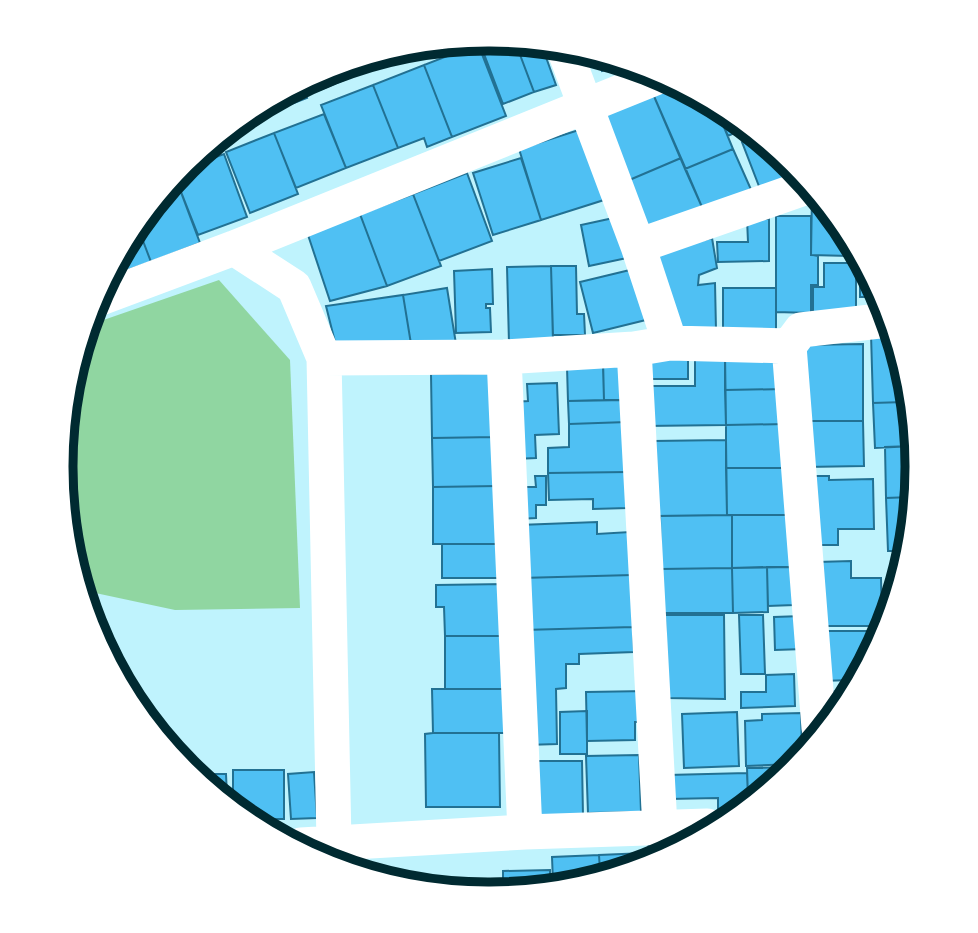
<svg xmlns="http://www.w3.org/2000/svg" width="978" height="933" font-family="'Exo 2',sans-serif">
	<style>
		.green { fill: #90d6a1 }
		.building { fill: #4fc0f3; stroke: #227193; stroke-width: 2 }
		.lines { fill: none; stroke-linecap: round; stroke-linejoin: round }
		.minor { stroke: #fff; stroke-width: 35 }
		.rim { fill: none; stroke: #002a31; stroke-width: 9 }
	</style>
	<rect width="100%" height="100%" fill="#bff3fd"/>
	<path class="green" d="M219 280 290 360 300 608 175 610 86 591 61 466 89 325Z"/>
	<path class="building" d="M498 40 516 44 534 92 503 104 481 46Z
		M478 44 506 116 452 137 424 65Z
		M516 44 543 49 556 85 534 92Z
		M598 60 620 65 602 71Z
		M365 63 368 70 320 90 315 78 326 71Z
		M424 65 452 137 427 147 424 138 398 148 373 85Z
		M666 80 719 115 733 149 685 169 650 87Z
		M373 85 398 148 346 168 321 105Z
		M303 86 307 98 271 112 270 108Z
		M650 87 681 158 627 181 596 110Z
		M324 114 346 168 296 188 274 133Z
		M719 115 741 130 728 136Z
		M582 129 604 200 541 220 519 149Z
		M274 133 298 194 250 213 226 152Z
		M753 138 790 163 797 181 762 194 742 142Z
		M733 149 753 194 705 214 685 169Z
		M224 154 247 217 198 235 176 179 183 169Z
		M521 158 541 220 493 235 473 173Z
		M681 158 705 214 651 237 627 181Z
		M467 173 492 241 439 261 413 194Z
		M176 179 200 243 151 262 140 233Z
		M413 194 441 266 387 286 360 214Z
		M812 194 849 249V256L811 255Z
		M360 214 387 286 330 301 307 232Z
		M776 216H811V255L818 256V285H811V313L776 312Z
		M618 217 627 258 589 266 581 225Z
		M747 219H769V261L718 262 717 242H748Z
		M140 233 151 262 111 276Z
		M712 238 717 268 699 275 698 285 715 283 716 330 678 329 654 252Z
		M824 263H856V315H813V287H824Z
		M551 266 553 342 509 343 507 267Z
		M551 266H576L577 314H584L585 335H553Z
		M860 266 880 297H860Z
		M492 269 493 304H486V308H490L491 332 456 333 454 271Z
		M634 269 646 320 593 333 580 282Z
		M447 288 456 344 412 350 403 295Z
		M723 288H776V340H723Z
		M403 295 412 350 338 354 326 306Z
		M891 333 904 402 873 403 871 334Z
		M863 344V421H804V345Z
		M785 353V389L725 390V354Z
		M644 354H688V379H644Z
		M695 354H725L726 425 645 426V386H695Z
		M626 359V400H604L603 360Z
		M567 367H603L604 400 568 401Z
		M495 373 496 437 432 438 431 374Z
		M557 383 559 434 535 435 536 458 515 459 512 402 528 401 527 384Z
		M785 389 786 424 726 425 725 390Z
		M626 400 627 422 569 424 568 401Z
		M904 402 913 446 875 448 873 403Z
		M804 421H863L864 466 805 467Z
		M627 422 628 472 548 473V448L569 447V424Z
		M786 424V468H726V425Z
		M496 437 497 486 433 487 432 438Z
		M726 440 727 515 654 516 653 441Z
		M913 446 917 467 911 497 886 498 885 447Z
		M726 468H792L793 515H727Z
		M628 472V508L593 509V499L549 500 548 473Z
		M535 476H546V505H536V518L518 519 517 487H536Z
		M810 476H829V480L873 479 874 529H838V545H811Z
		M497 486V544H433V487Z
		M911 497 900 551H888L886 498Z
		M732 515H793V567L732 568Z
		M732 515V568L661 569 660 516Z
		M597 522V534L630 532 632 575 521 578 519 525Z
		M442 544H497L498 578H442Z
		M851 561V578H881L882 626H818L817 562Z
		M767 567H793L794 605 768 606Z
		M767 567 768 612 733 613 732 568Z
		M732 568 733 613H662L661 569Z
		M632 575 633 627 523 630 521 578Z
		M506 584 507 636H445L444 607H436V585Z
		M665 615H724L725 699 667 698Z
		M739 615H763L765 674H741Z
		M802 616 804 649 775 650 774 617Z
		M633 627 634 652 579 654V664H566V688L556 689 557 744 526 745 523 630Z
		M821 631H883V632L851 680 822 681Z
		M445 636H507V689H445Z
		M794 674 795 706 741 708V692H766V675Z
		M432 689H507L508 733H433Z
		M647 691V722H635V740L587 741 586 692Z
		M844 691 826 718 825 692Z
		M587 711V754H560V712Z
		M737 712 739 766 684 768 682 714Z
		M801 713 802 753 795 764 746 766 745 721 762 720V714Z
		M433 733H499L500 807H426L425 734Z
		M639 755 641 812 588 813 586 756Z
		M529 761H582L583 816 530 817Z
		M793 767 791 769 748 798 747 768Z
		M233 770H284V819H261L233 800Z
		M314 772 317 818 291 819 288 774Z
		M747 773 748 798 726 813H718V798L669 799 668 775Z
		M194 774H226L227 796Z
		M690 837 652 862 650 863 648 839Z
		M645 853V863L600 872 599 855Z
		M599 855 600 872 553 882 552 857Z
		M550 870V882L503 892V871Z
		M501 886V892L489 894 451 887Z"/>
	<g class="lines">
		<path class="minor" d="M566 54 638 246 670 343
			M638 246 807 187
			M234 248 294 287 324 358 334 842
			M95 300 234 248 660 76
			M789 346 819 728
			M634 349 660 827
			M504 357 525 832
			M324 358 504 357 634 349 670 343 789 346 801 330 888 320
			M301 845 525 832 707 826"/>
	</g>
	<path d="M0 0H978V933H0ZM488 51H490A415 415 0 0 1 905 466V467A415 415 0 0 1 490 882H488A415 415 0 0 1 73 467V466A415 415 0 0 1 488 51Z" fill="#fff" fill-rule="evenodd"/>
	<path class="rim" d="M488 51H490A415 415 0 0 1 905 466V467A415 415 0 0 1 490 882H488A415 415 0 0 1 73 467V466A415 415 0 0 1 488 51Z"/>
</svg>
